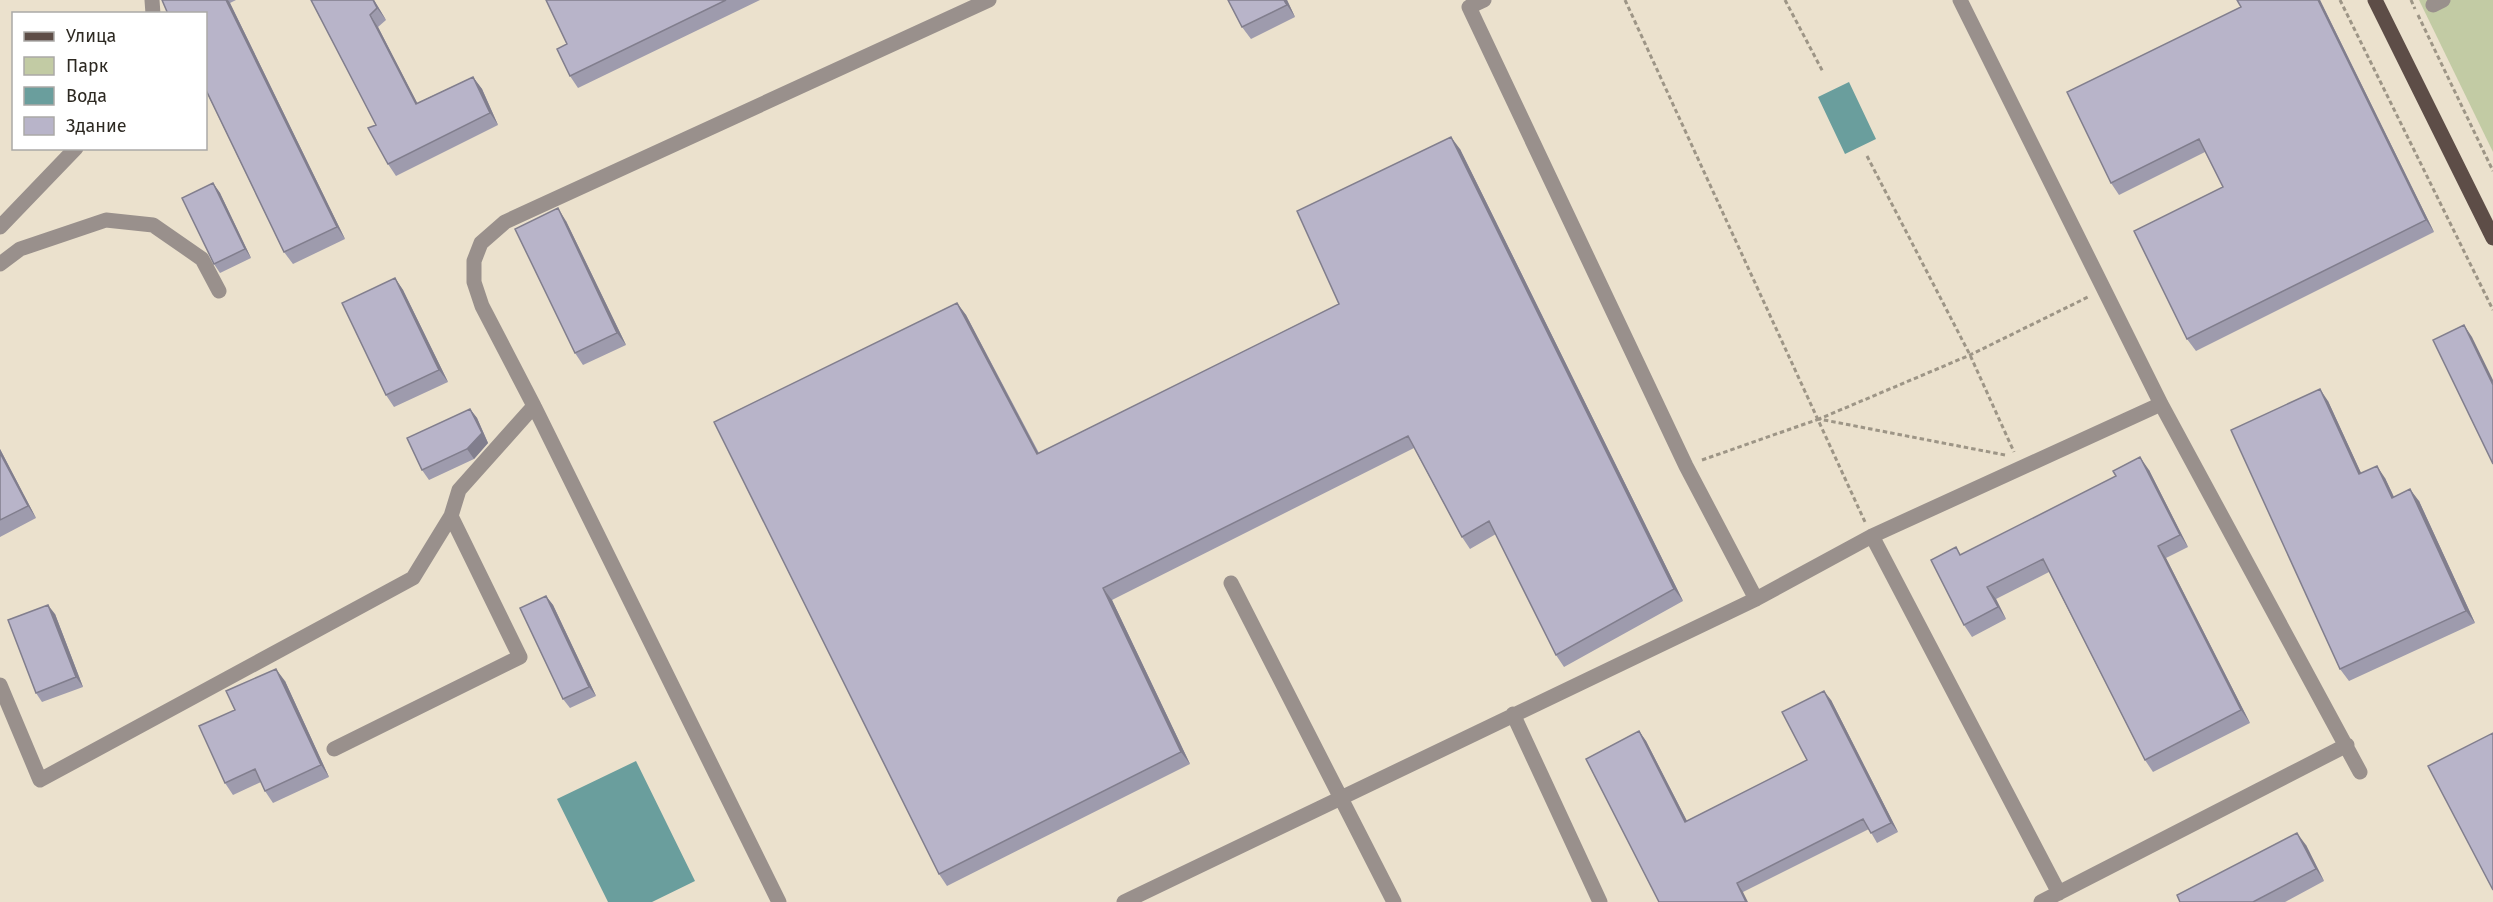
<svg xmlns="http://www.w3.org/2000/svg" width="2493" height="902" font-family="'Fira Sans',sans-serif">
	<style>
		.green { fill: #c2cba4 }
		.water { fill: #6a9e9d }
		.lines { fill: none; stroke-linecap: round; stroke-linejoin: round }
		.path { stroke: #9d9586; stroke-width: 3; stroke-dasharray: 4.5 3; stroke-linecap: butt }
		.minor { stroke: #99908c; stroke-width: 15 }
		.major { stroke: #5d4d47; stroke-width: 15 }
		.wall { fill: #9e9bad }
		.shaded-wall { fill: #817e8d }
		.building { fill: #b8b4c9; stroke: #817e8d; stroke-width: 1.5 }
	</style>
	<rect width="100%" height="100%" fill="#ebe1cd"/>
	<path class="green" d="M2419 0H2493V152Z"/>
	<path class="water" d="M1849 82 1876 139 1845 154 1818 97Z
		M636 761 695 881 652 902H608L557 799Z"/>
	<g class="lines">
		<path class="path" d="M1625 0 1865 522
			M1785 0 1823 72
			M2340 0 2493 310
			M2411 0 2415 9
			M2418 15 2493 171
			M1867 156 1970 355 2014 452
			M2005 455 1819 419 1970 355 2090 296
			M1702 460 1819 419"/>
		<path class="minor" d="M152 0 153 14
			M1484 0 1469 7 1686 466 1756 599
			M1960 0 2161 404 2360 772
			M2433 5 2443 0
			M0 227 76 148
			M0 264 20 249 106 220 153 225 202 259 219 291
			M1872 536 2059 893
			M1231 583 1394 902
			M0 685 40 780 413 578 451 516
			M1513 714 1600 902
			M334 749 520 657 451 516 459 490 534 406
			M779 902 534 406 482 306 474 282V261L481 243 505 222 989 0
			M1124 902 1756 599 1872 536 2161 404
			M2041 902 2347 745"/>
		<path class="major" d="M2375 0 2493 238"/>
	</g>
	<path class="wall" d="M162 0H236L230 3 345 239 293 264 284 252Z
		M311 0H374L386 20 378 27 417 103 473 77 482 89 498 125 396 176 388 164 376 125Z
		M546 0H760L578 88 570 76 567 44Z
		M1228 0H1287L1295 17 1251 39 1242 27Z
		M2320 0 2434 232 2196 351 2187 339 2223 187 2205 152 2119 195 2111 183 2241 7Z
		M1460 149 1683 601 1564 667 1556 655 1496 534 1470 549 1462 537 1414 448 1112 600 1190 764 947 886 939 874 957 303 966 315 1039 453 1339 304Z
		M213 183 220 193 251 258 220 273 214 264Z
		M566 221 626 345 583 365 575 353Z
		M395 278 403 290 448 382 394 407 386 395Z
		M2328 401 2361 473 2385 478 2394 497 2419 501 2475 623 2349 681 2340 669Z
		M470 409 477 418 488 443 474 459 429 480 422 470Z
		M0 449 36 518 0 537Z
		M2149 470 2188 547 2166 558 2250 723 2153 772 2145 760 2049 572 1996 599 2006 619 1972 637 1964 625 1956 547 1961 555Z
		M546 596 553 605 596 696 570 708 563 699Z
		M55 614 83 687 42 702 36 693Z
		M285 681 329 777 273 803 265 791 261 782 233 795 225 783 235 710Z
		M1831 700 1898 832 1877 843 1869 829 1743 892 1659 902 1639 731 1646 741 1687 821 1807 760Z
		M2306 845 2324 881 2285 902H2180Z"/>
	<path class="shaded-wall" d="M226 0H228L230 3 345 239 337 227Z
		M373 0H374L386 20 377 8Z
		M1284 0H1287L1295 17 1287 5Z
		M2318 0H2320L2434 232 2426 220Z
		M370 15 378 27 424 116 416 104Z
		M473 77 482 89 498 125 490 113Z
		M1451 137 1460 149 1683 601 1674 589Z
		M213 183 220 193 251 258 245 249Z
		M558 208 566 221 626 345 617 333Z
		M395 278 403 290 448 382 439 370Z
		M957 303 966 315 1045 466 1037 454Z
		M2464 325 2472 337 2493 380V385Z
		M2320 389 2328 401 2367 486 2359 474Z
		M470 409 477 418 488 443 474 459 467 449Z
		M0 449 36 518 28 506 0 453Z
		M2140 457 2149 470 2188 547 2180 535Z
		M2377 466 2385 478 2400 510 2392 498Z
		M2410 489 2419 501 2475 623 2466 611Z
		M2158 546 2166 558 2250 723 2241 710Z
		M1987 587 1996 599 2006 619 1998 607Z
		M1103 588 1112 600 1190 764 1181 752Z
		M546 596 553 605 596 696 589 687Z
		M48 605 55 614 83 687 76 677Z
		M276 669 285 681 329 777 321 765Z
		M1824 691 1831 700 1898 832 1891 823Z
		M1639 731 1646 741 1692 831 1685 822Z
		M2297 833 2306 845 2324 881 2316 869Z
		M1737 883 1743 892 1748 902H1746Z"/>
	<path class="building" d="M162 0H226L337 227 284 252 206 90V14H168Z
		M311 0H373L377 8 370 15 416 104 473 77 490 113 388 164 368 128 376 125Z
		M546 0H726L570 76 557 49 567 44Z
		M1228 0H1284L1287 5 1242 27Z
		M2237 0H2318L2426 220 2187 339 2134 231 2223 187 2199 139 2111 183 2067 92 2241 7Z
		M1451 137 1674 589 1556 655 1489 521 1462 537 1408 436 1103 588 1181 752 939 874 714 422 957 303 1037 454 1339 304 1297 211Z
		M213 183 245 249 214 264 182 198Z
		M558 208 617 333 575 353 515 229Z
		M395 278 439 370 386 395 342 303Z
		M2464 325 2493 385V464L2433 340Z
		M2320 389 2359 474 2377 466 2392 498 2410 489 2466 611 2340 669 2231 430Z
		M470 409 482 433 467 449 422 470 407 438Z
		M0 453 28 506 0 520Z
		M2140 457 2180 535 2158 546 2241 710 2145 760 2043 559 1987 587 1998 607 1964 625 1931 560 1956 547 1960 555 2116 476 2113 471Z
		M546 596 589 687 563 699 520 608Z
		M48 605 76 677 36 693 8 620Z
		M276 669 321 765 265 791 255 769 225 783 199 726 235 710 226 691Z
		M1824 691 1891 823 1871 833 1863 819 1737 883 1746 902H1659L1586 759 1639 731 1685 822 1807 760 1782 712Z
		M2493 733V890L2428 766Z
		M2297 833 2316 869 2253 902H2180L2177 895Z"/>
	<rect x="12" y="12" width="195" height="138" fill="#ffffff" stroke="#aba9a7" stroke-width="1.5"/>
	<rect x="24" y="32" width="30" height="9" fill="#5d4d47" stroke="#aba9a7" stroke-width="1.5"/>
	<text x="66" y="42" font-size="18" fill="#2d2922">Улица</text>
	<rect x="24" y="57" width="30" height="18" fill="#c2cba4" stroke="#aba9a7" stroke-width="1.5"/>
	<text x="66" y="72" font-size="18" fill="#2d2922">Парк</text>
	<rect x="24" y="87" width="30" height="18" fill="#6a9e9d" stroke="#aba9a7" stroke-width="1.5"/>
	<text x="66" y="102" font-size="18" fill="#2d2922">Вода</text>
	<rect x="24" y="117" width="30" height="18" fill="#b8b4c9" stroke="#aba9a7" stroke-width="1.5"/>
	<text x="66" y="132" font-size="18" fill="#2d2922">Здание</text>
</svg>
